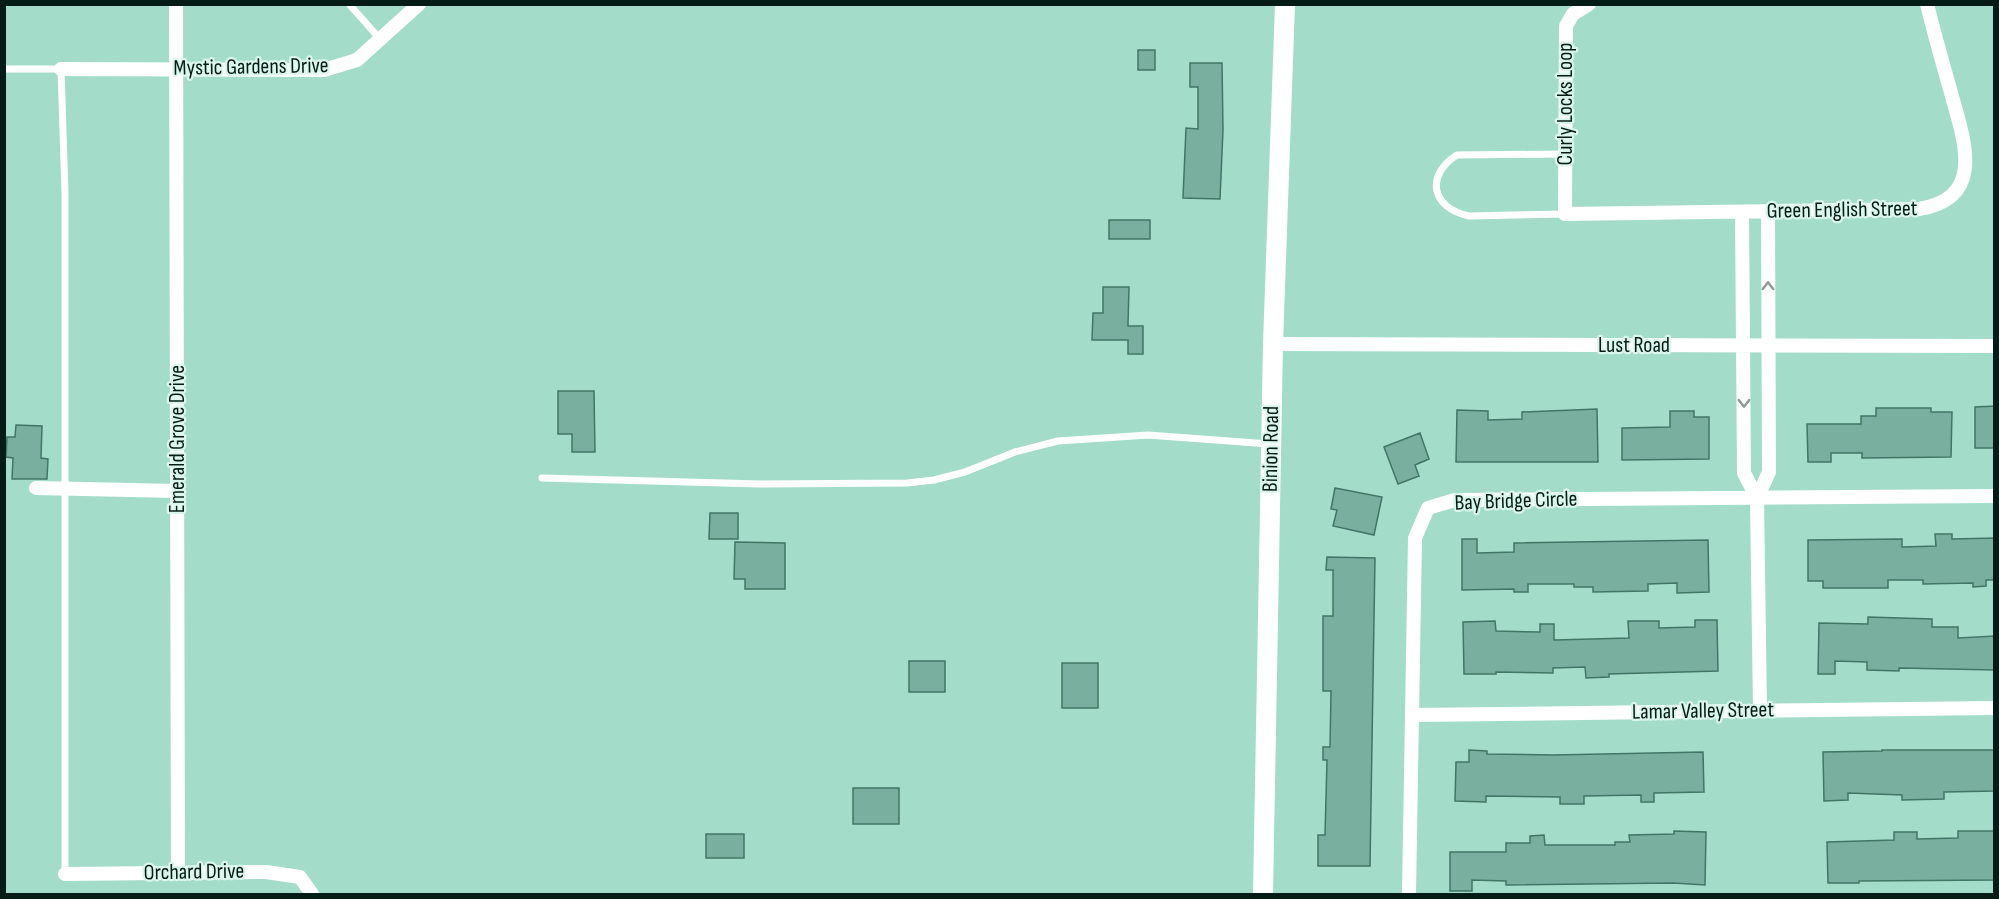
<svg xmlns="http://www.w3.org/2000/svg" width="1999" height="899" font-family="'Sofia Sans Condensed',sans-serif">
	<style>
		.building { fill: #79af9e; stroke: #417666; stroke-width: 1.5 }
		.lines { fill: none; stroke-linecap: round; stroke-linejoin: round }
		.lane { stroke: #fff; stroke-width: 7 }
		.street { stroke: #fff; stroke-width: 14 }
		.secondary { stroke: #fff; stroke-width: 20 }
		.oneway { stroke: #8e9896 }
		.labels { text-anchor: middle; dominant-baseline: central; stroke-width: 4.5; stroke-linejoin: round; paint-order: stroke }
		.street-label { font-size: 22px; fill: #051b15; stroke: #dbf6ed }
	</style>
	<rect width="100%" height="100%" fill="#a4dcca"/>
	<path class="building" d="M1138 50H1155V70H1138Z
		M1190 63H1222L1223 130 1220 199 1183 198 1186 128 1198 129V87H1190Z
		M1109 220H1150V239H1109Z
		M1103 287H1129L1128 326H1143V354H1128V340H1092L1093 313H1103Z
		M558 391H594L595 452H572V434H558Z
		M1995 406V448H1975V407Z
		M1876 408H1931V412H1952L1951 457 1862 458V453H1831V462H1808L1807 424H1861V416H1876Z
		M1597 409 1598 462H1456L1457 410 1488 411V420L1522 419V412Z
		M1670 411H1694V417H1709V459L1622 460V428L1670 427Z
		M16 425 42 426 41 458 48 459 47 479H12L13 458 6 457 7 437H15Z
		M1420 433 1429 459 1415 465 1419 476 1398 484 1384 447Z
		M1335 488 1382 497 1374 535 1333 526 1337 510 1331 509Z
		M710 513H738V539H709Z
		M1935 534H1952V539L1995 538V580H1986V586L1973 587V583L1923 584V580H1888V588H1823V581H1808V540L1902 539V547L1936 546Z
		M1462 539H1477V553L1514 552V543L1708 540 1709 592 1677 593V583L1648 584V591L1593 592V587H1574V584H1528V592H1514V589L1462 590Z
		M735 542 785 543V589H745V579H734Z
		M1327 557 1375 558 1370 866H1318V835H1325L1327 760H1323V747H1330L1331 691H1323V616H1333V570H1326Z
		M1868 617 1932 619V627H1958V638L1995 636V670L1899 668V671L1867 670V662L1835 661V674H1818L1819 623 1868 624Z
		M1695 620H1717L1718 671 1609 674V677L1586 678 1585 667 1553 668V673L1496 672V674H1464L1463 622 1495 621 1496 631 1540 632V624H1554V640L1629 638 1628 621H1659V628L1695 627Z
		M909 661H945V692H909Z
		M1062 663H1098V708H1062Z
		M1469 750 1487 751V754L1553 755 1703 752 1704 792 1654 793V802H1641V795L1584 796V804H1560V797L1486 796V802L1455 801 1456 762H1469Z
		M1882 750H1995V791L1944 792V799L1902 800V795L1848 793V800L1824 801 1823 752 1882 751Z
		M853 788H899V824H853Z
		M1674 831 1706 832 1705 885 1673 883 1506 885V881L1472 880V891H1450V852H1506V843H1530V836L1544 835 1545 845H1615V842H1630L1629 835 1674 834Z
		M1958 831H1995V880L1859 881V883H1828L1827 842 1894 840V832H1917V839L1958 838Z
		M706 834H744V858H706Z"/>
	<g class="lines">
		<path class="lane" d="M349 4 380 39
			M4 69H61L65 193V874
			M1565 154 1457 155C1425 175 1431 208 1469 216L1565 214
			M542 478 760 484 907 483 934 480 965 472 1015 452 1058 441 1148 435 1269 444"/>
		<path class="street" d="M176 4 178 873
			M1589 4 1573 14 1566 26 1565 214 1919 209C1989 198 1962 135 1950 89 1942 61 1934 33 1927 4
			M61 69 324 70 357 60 419 4
			M1742 213 1744 473 1757 498
			M1273 344 1994 346
			M36 488 177 491
			M1760 710 1757 498 1769 472 1768 211
			M1412 715 1994 708
			M65 874 266 872 300 877 312 894
			M1409 894 1415 538 1428 508 1455 500 1994 496"/>
		<path class="secondary" d="M1263 894 1273 344 1285 4"/>
	</g>
	<defs><path id="oneway-chevron" d="M-2-3.5L2.5 0L-2 3.5" fill="none" stroke-width="1.6" stroke-linecap="round" stroke-linejoin="round" transform="scale(1.5)"/></defs>
	<g class="oneway">
		<use href="#oneway-chevron" transform="translate(1768 286) rotate(-90)"/>
		<use href="#oneway-chevron" transform="translate(1744 403) rotate(90)"/>
	</g>
	<g class="labels">
		<g class="street-label">
			<text transform="translate(251 67) rotate(-1)">Mystic Gardens Drive</text>
			<text transform="translate(1565 104) rotate(-90)">Curly Locks Loop</text>
			<text transform="translate(1842 210) rotate(-1)">Green English Street</text>
			<text x="1634" y="345">Lust Road</text>
			<text transform="translate(177 439) rotate(-90)">Emerald Grove Drive</text>
			<text transform="translate(1271 449) rotate(-89)">Binion Road</text>
			<text transform="translate(1516 501) rotate(-2)">Bay Bridge Circle</text>
			<text transform="translate(1703 711) rotate(-1)">Lamar Valley Street</text>
			<text transform="translate(194 872) rotate(-1)">Orchard Drive</text>
		</g>
	</g>
	<rect width="1999" height="899" fill="none" stroke="#051b15" stroke-width="12"/>
</svg>
